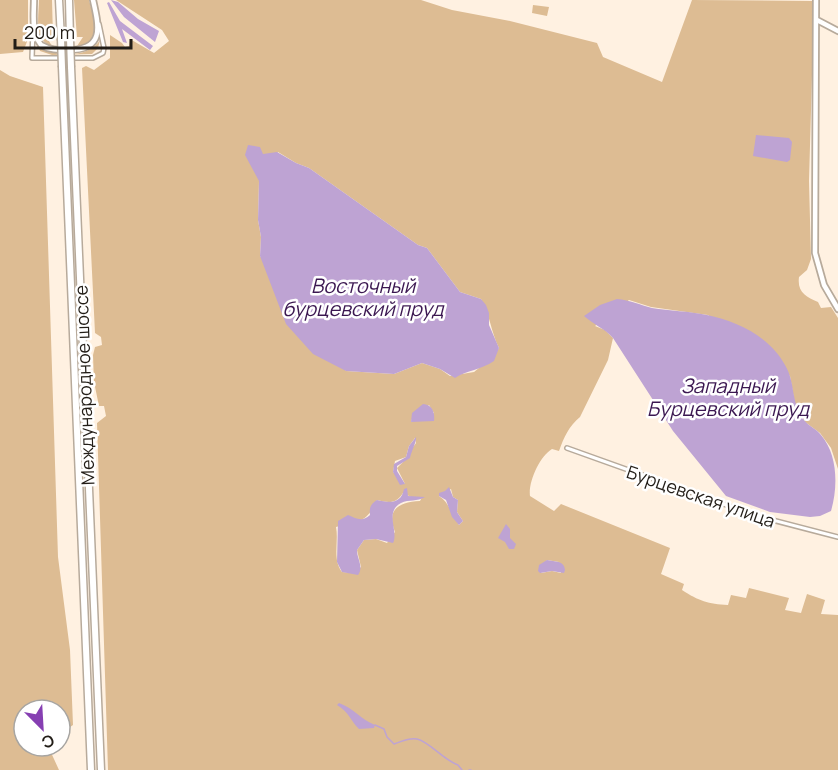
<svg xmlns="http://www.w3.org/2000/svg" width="838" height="770" font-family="Manrope,sans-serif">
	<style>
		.green { fill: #ddbc93; fill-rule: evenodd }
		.water { fill: #bea3d3 }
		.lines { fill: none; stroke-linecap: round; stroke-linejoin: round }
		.stream { stroke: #bea3d3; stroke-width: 1.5 }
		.street-casing { stroke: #b7aa9b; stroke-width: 6 }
		.secondary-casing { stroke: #b7aa9b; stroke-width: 8 }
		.highway-casing { stroke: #b7aa9b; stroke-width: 9 }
		.street { stroke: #fff; stroke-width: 3 }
		.secondary { stroke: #fff; stroke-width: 4.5 }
		.highway { stroke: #fff; stroke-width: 6 }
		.highway-bridge-casing { stroke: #b7aa9b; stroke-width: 9; stroke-linecap: butt }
		.highway-bridge { stroke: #fff; stroke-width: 6 }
		.labels { text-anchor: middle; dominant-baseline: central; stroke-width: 5; stroke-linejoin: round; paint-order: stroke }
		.street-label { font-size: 18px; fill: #221d17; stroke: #fff }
		.water-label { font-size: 20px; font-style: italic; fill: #3b1751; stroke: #fff }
	</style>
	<rect width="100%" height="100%" fill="#fff1e1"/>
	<path class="green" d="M0 0H28V39L23 52 0 54Z
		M39 0H52L53 37 47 38 52 46C33 41 39 15 39 0Z
		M74 0H89L95 23 94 38 88 44 77 46 83 37H77Z
		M116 0H421L452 10 510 21 597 43 603 57 662 82 692 0 812 1 814 4 809 181 811 259 807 270 799 277C797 292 806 297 818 302L821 308 831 307 838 318V469L831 448 820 433 805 422 795 405 790 376 708 315 651 307 629 300 595 326 605 330 613 338 608 360 580 417C569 426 564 437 559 451L552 449C540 456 528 482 530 496L554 511 561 504 670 548 661 574 684 584 682 590C699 601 708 604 728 605L731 595 746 598 749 588 789 598 785 610 801 613 807 594 825 600 821 614 838 615V770H108L97 423 106 416 104 406H99L94 382 93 355 95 347 102 345 101 337 95 333 82 68 86 66 94 70 110 58V35L122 43 125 47 129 46 130 39 154 53 169 41 162 30ZM278 152 296 163 309 168 418 245 427 248 460 292 481 299C490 315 491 332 499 348L495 355 474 372 450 376 440 369 422 363 394 374 346 371 260 256 261 237 258 220 259 181ZM429 405 434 413 411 422 412 419ZM415 438 416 443 411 450 410 455 397 468 405 484 393 472 395 461 406 457 409 446ZM451 489 453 497 458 500 457 512 463 521 459 525C452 515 449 502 439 496ZM403 493 413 498 422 497 420 501C399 502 386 509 395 532L387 543 376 539 364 540 357 550 361 567 354 573 342 572C332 559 339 542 336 527 360 520 366 524 377 500 389 503 396 504 403 493ZM547 560 559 562 561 573 552 571 541 573Z
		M533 5 549 7 547 16 532 13Z
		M100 40 98 48 92 54 52 55 40 51 37 44C52 58 88 59 100 40Z
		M0 70 10 76 43 87 58 557 70 650 73 725 60 734V710H24V746H48L59 770H0Z"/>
	<path class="water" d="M111 0 118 2 138 19 159 31 155 42 124 17Z
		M109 2 120 21 153 46 150 50 122 29 127 43 123 42 107 3Z
		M756 135 789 138 792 142 790 160 787 162 753 156Z
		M248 145 260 147 263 154 277 152 296 163 309 168 418 245 427 248 460 292 481 299 486 305 489 313V325L499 348 494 361C481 370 467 370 455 378L440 369 422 363 394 374 346 371 313 354 286 324 260 256 261 237 258 220 259 181 245 155Z
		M617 299C630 300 640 305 652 308 670 311 689 311 707 315 737 321 770 337 785 365 796 383 790 401 804 420 808 426 817 429 821 435 838 455 838 487 831 511L820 516 810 517 770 512 726 496 673 431 613 338C604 328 594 325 584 316L600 305Z
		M423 404C433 405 435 413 434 421L411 422 412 413Z
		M416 437C417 441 411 452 410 458L397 466V471L405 484 400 485 393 472 394 464 406 457 409 446Z
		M449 487 453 497 458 500 457 512 463 521 459 525 452 517 446 500 439 496V493L445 491Z
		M407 488 408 496 425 497C417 502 409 499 401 503 384 512 399 531 393 543L376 539 364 540 357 550C357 559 364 567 358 575L342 572 337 562 338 521 348 515C357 519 362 522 370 515 369 507 371 504 377 500 390 503 401 504 404 489Z
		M506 524 510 529V538L516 544 514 549H509L505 542 498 538Z
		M547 560C555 562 564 560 565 570L564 573 552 571 540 573 538 571 539 565Z
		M339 703C353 708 362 720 375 725L374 728 359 729C350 720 349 712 337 705Z"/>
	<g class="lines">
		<path class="stream" d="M375 725 384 729 387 737 394 744C401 742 409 737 417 739 430 742 443 760 458 765L462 770
			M469 770H471"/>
		<g class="street-casing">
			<path id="street" d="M33 28 32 58H93L103 53 104 48 99 24
				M567 448 757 516 838 537"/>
		</g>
		<g class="secondary-casing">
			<path id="secondary" d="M34 0C34 15 31 32 41 45 49 50 58 50 68 50 105 50 99 27 93 0
				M816 0 815 253 824 285 838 309
				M817 20 838 31"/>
		</g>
		<g class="highway-casing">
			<path id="highway" d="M59 0 61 39
				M69 0 70 39
				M62 67 91 770
				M71 67 101 770"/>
		</g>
		<use href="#street" class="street"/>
		<use href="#secondary" class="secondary"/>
		<use href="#highway" class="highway"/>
		<g class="highway-bridge-casing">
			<path id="highway-bridge" d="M61 39 62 67
				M70 39 71 67"/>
		</g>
		<use href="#highway-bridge" class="highway-bridge"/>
	</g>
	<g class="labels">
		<g class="street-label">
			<text transform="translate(84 385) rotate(-92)">Международное шоссе</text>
			<text transform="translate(701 496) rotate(19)">Бурцевская улица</text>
		</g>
		<g class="water-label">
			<text x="363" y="285">Восточный<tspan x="363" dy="23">бурцевский пруд</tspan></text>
			<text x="728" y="385">Западный<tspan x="728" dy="23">Бурцевский пруд</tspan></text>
		</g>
	</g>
	<g transform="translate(42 728) rotate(156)"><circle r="28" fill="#ffffff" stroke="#a7a5a2" stroke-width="1.5"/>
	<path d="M0-4.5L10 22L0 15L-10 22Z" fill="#863fb2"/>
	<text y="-9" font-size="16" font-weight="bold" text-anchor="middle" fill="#221d17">С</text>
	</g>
	<path d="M15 39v9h116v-9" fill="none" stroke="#221d17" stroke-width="3"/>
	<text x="24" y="39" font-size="18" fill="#221d17" stroke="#ffffff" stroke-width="4.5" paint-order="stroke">200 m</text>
</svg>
